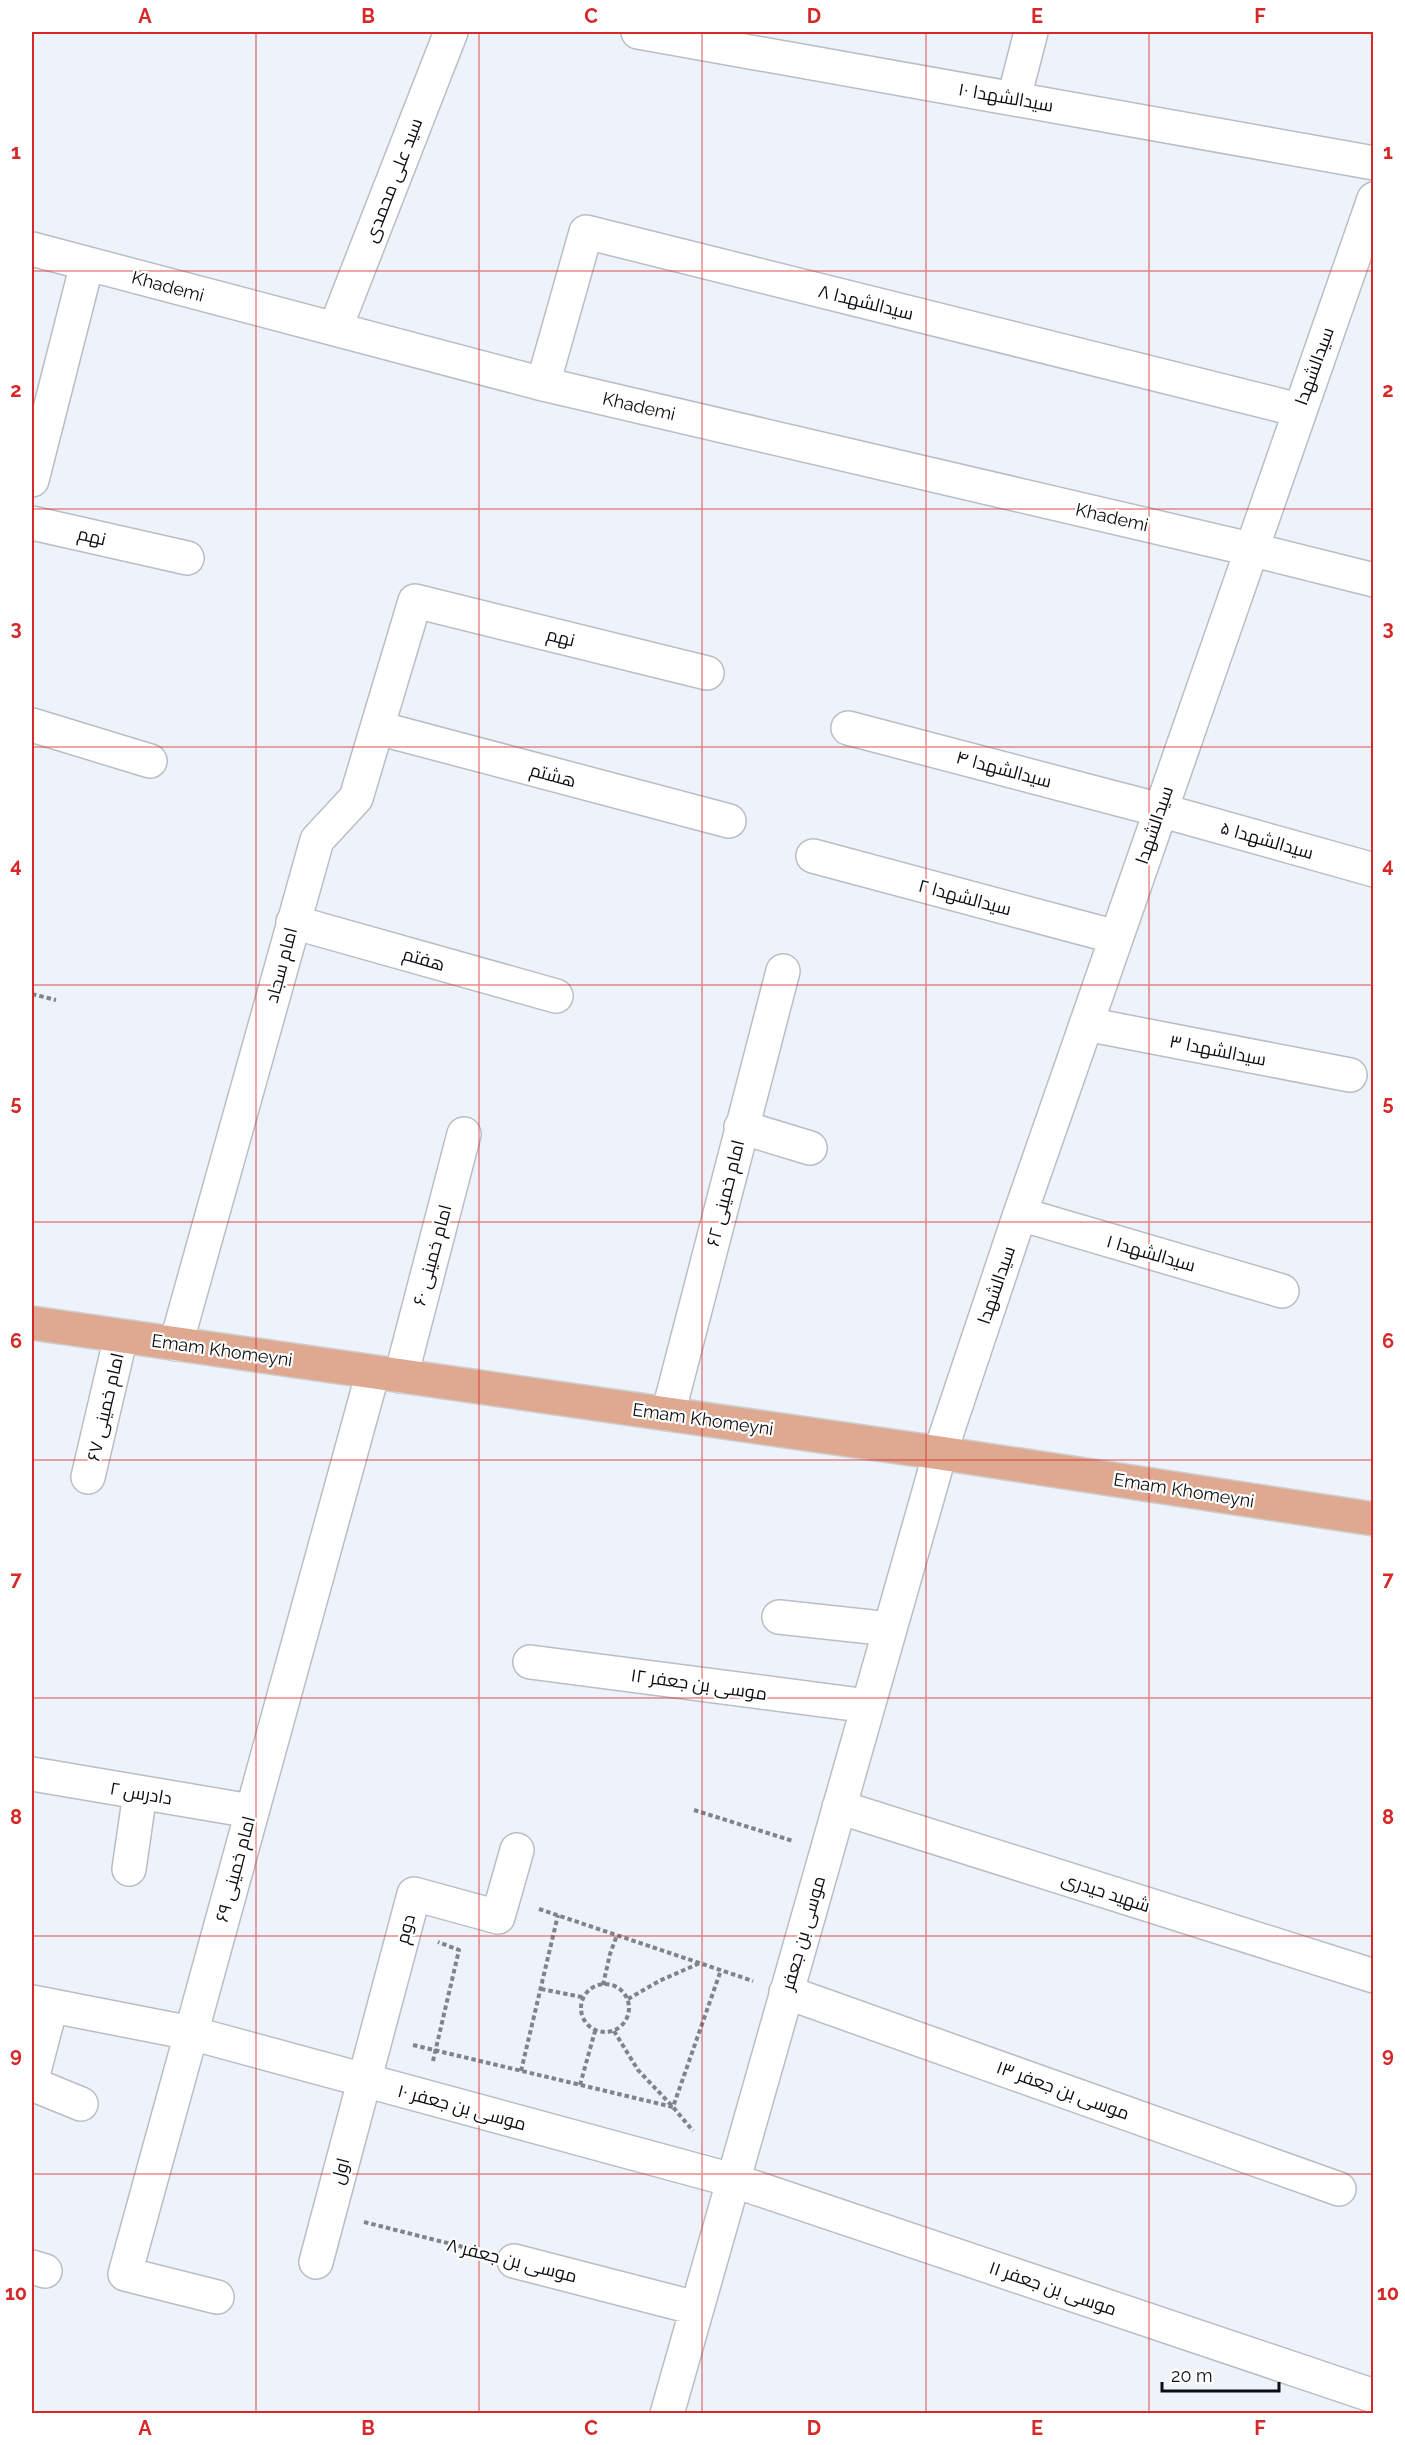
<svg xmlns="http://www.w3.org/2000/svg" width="1405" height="2445" font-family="Raleway,Cairo,sans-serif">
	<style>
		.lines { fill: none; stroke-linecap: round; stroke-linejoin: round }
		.minor-casing { stroke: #b9bec5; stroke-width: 36 }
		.major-casing { stroke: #cecfcf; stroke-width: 36 }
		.path { stroke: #808489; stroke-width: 4; stroke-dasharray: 4.5 3; stroke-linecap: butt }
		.minor { stroke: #fff; stroke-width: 33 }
		.major { stroke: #dfa991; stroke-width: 33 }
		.grid { fill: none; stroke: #d62828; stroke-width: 1.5; stroke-opacity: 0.55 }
		.labels { text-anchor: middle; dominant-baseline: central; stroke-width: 4.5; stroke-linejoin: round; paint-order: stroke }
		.street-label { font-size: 18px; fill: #0b0d0f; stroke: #fff }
		.neatline { fill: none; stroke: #d62828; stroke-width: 2 }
		.grid-label { font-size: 20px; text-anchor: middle; font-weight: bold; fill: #d62828 }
	</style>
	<rect width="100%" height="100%" fill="#eef3fb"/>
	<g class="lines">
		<g class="minor-casing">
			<path id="minor" d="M638 32 1374 163
				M1014 98 1031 32
				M32 249 543 384 1250 549 1374 580
				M335 329 451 32
				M543 384 586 232 1299 410
				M32 480 87 264
				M32 523 187 558
				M32 725 150 761
				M378 728 729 821
				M848 728 1160 810 1374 870
				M813 856 1116 937
				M293 922 556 996
				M1086 1024 1350 1075
				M741 1127 810 1148
				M1020 1214 1282 1291
				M176 1344 317 840 356 798 415 601 707 673
				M401 1376 464 1134
				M668 1414 783 971
				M88 1477 121 1336
				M779 1617 890 1629
				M530 1662 868 1706
				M32 1774 251 1811
				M839 1807 1374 1976
				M129 1869 140 1793
				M786 1992 1339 2189
				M32 2002 191 2033 732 2180 1374 2396
				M32 2079 51 2006
				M32 2084 81 2104
				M514 2261 696 2308
				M316 2262 414 1894 498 1917 517 1850
				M32 2267 45 2271
				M217 2297 125 2274 373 1372
				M667 2414 940 1453 1020 1214 1374 199"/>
		</g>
		<g class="major-casing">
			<path id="major" d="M32 1323 940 1453 1374 1519"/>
		</g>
		<path class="path" d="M32 994 56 1000
			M694 1810 793 1841
			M539 1909 753 1981
			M581 2008a24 24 0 1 1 48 0a24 24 0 1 1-48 0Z
			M603 1985 610 1954 617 1935
			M541 1989 582 1997
			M628 1999 659 1981 700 1963
			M614 2031 638 2070 673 2107 693 2131
			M413 2045 673 2107 721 1970
			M433 2061 459 1950 438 1942
			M521 2071 558 1915
			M580 2085 595 2031
			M364 2222 479 2251"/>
		<use href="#minor" class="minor"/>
		<use href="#major" class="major"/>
	</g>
	<path class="grid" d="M256 32V2414M479 32V2414M702 32V2414M926 32V2414M1149 32V2414M32 271H1374M32 509H1374M32 747H1374M32 985H1374M32 1222H1374M32 1460H1374M32 1698H1374M32 1936H1374M32 2174H1374"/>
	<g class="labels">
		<g class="street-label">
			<text transform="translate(1006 97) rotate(10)">سیدالشهدا ۱۰</text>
			<text transform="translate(393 180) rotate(-69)">سید علی محمدی</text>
			<text transform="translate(168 286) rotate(15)">Khademi</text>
			<text transform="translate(866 302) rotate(14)">سیدالشهدا ۸</text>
			<text transform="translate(1314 366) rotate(-70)">سیدالشهدا</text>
			<text transform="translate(639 406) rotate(13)">Khademi</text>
			<text transform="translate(1112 517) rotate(13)">Khademi</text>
			<text transform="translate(92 536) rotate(13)">نهم</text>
			<text transform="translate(561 637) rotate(14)">نهم</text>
			<text transform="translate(1004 769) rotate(15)">سیدالشهدا ۴</text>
			<text transform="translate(553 775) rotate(15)">هشتم</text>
			<text transform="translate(1154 825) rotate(-71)">سیدالشهدا</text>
			<text transform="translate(1267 840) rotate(16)">سیدالشهدا ۵</text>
			<text transform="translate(965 897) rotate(15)">سیدالشهدا ۲</text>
			<text transform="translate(424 959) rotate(16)">هفتم</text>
			<text transform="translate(281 965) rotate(-75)">امام سجاد</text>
			<text transform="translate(1218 1050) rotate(11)">سیدالشهدا ۳</text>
			<text transform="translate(725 1193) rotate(-76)">امام خمینی ۶۲</text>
			<text transform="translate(1151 1253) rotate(16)">سیدالشهدا ۱</text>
			<text transform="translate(432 1255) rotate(-75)">امام خمینی ۶۰</text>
			<text transform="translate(996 1285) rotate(-71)">سیدالشهدا</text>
			<text transform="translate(222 1350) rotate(8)">Emam Khomeyni</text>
			<text transform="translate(105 1407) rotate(-77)">امام خمینی ۶۷</text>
			<text transform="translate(703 1419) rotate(8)">Emam Khomeyni</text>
			<text transform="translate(1184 1490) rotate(9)">Emam Khomeyni</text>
			<text transform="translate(699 1684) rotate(8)">موسی بن جعفر ۱۲</text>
			<text transform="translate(141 1793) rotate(10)">دادرس ۲</text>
			<text transform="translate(235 1869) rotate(-75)">امام خمینی ۶۹</text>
			<text transform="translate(1106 1892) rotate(18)">شهید حیدری</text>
			<text transform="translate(405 1929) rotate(-75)">دوم</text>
			<text transform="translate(803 1933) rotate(-74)">موسی بن جعفر</text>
			<text transform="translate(1063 2090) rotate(20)">موسی بن جعفر ۱۳</text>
			<text transform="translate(462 2107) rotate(15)">موسی بن جعفر ۱۰</text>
			<text transform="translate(340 2171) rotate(-75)">اول</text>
			<text transform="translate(512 2260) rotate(14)">موسی بن جعفر ۸</text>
			<text transform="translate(1053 2288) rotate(19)">موسی بن جعفر ۱۱</text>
		</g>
	</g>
	<rect width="1405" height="2445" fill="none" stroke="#ffffff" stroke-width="66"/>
	<path d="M1162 2382v9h117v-9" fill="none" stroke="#0b0d0f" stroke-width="3"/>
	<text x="1171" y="2382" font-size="18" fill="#0b0d0f" stroke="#ffffff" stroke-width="4.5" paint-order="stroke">20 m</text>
	<rect x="33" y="33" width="1339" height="2379" class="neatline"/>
	<g class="grid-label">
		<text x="145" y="23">A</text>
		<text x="368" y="23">B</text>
		<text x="591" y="23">C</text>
		<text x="814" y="23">D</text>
		<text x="1037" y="23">E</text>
		<text x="1260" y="23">F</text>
		<text x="16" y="159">1</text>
		<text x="1388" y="159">1</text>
		<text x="16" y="397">2</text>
		<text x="1388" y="397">2</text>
		<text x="16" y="635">3</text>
		<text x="1388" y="635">3</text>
		<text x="16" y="872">4</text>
		<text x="1388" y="872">4</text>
		<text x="16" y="1110">5</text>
		<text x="1388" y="1110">5</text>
		<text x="16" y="1348">6</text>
		<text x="1388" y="1348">6</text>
		<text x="16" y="1586">7</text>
		<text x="1388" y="1586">7</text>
		<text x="16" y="1824">8</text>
		<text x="1388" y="1824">8</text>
		<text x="16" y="2062">9</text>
		<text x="1388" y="2062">9</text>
		<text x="16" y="2300">10</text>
		<text x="1388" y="2300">10</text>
		<text x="145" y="2435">A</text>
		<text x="368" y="2435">B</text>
		<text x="591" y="2435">C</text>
		<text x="814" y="2435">D</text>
		<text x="1037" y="2435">E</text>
		<text x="1260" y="2435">F</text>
	</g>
</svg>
